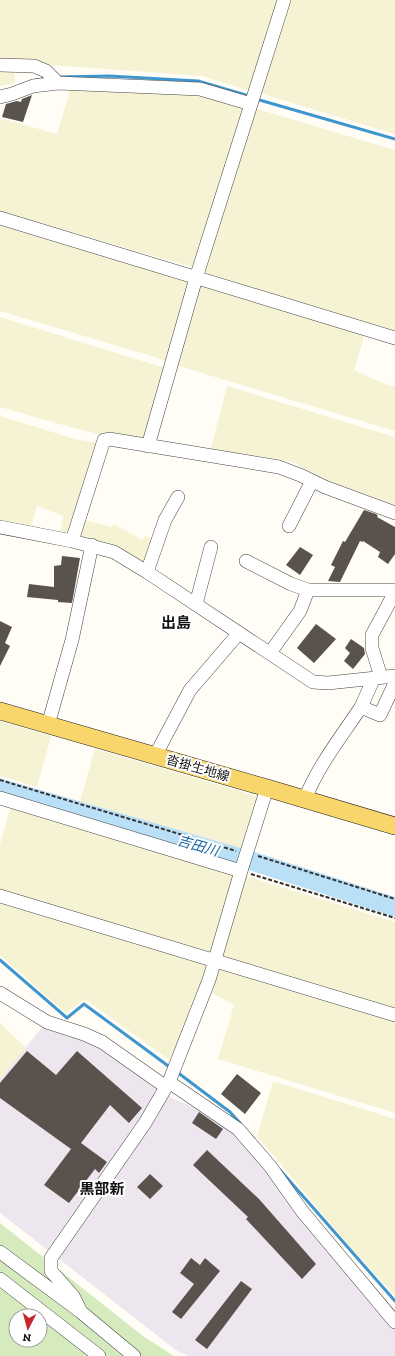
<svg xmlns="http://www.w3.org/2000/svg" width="395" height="1356" font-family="'Zilla Slab','Noto Sans JP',serif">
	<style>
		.industrial { fill: #eee6ef }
		.farmland { fill: #f6f3d4 }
		.green { fill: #d5ebbd; fill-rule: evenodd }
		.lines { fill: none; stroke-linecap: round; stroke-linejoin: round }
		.stream { stroke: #3f96cf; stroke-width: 3 }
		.river { stroke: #b9e0f7; stroke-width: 19 }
		.building { fill: #5a524d }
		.minor-casing { stroke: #444; stroke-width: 14 }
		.major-casing { stroke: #222; stroke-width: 18 }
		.path { stroke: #333; stroke-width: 2; stroke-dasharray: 4 2; stroke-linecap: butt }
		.minor { stroke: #fff; stroke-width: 13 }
		.major { stroke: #f9d66b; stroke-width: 17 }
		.labels { text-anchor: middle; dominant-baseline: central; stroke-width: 4; stroke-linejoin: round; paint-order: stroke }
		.street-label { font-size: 13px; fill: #111; stroke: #fff }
		.water-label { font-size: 14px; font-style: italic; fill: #1768a6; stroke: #fff }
		.quarter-label { font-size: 15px; font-weight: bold; fill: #111; stroke: #fff }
	</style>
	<rect width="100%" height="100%" fill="#fffdf5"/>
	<path class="industrial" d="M44 1025 96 1043 174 1099 195 1108 230 1129 247 1143 344 1270 395 1329V1356H188L177 1351 0 1213V1079Z"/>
	<path class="farmland" d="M0 0H279L250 91 202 76 49 65 0 59Z
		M289 0H395V134L259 93Z
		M0 68H14L15 83 0 86Z
		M71 88 200 95 244 108 195 268 0 211V118L57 134Z
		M254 108 395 150V332L203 272Z
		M0 224 191 283 168 361 0 311Z
		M199 285 365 334 354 370 387 385 395 386V431L175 365Z
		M0 317 165 368 145 440 105 432 99 434 77 429 0 407Z
		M227 386 395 437V508L318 479 297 464 284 460 211 449Z
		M0 416 75 439 98 443 71 536 60 533 63 516 37 506 31 527 0 520Z
		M84 520 112 527 114 524 142 540 145 536 153 540 147 564 113 544 80 536Z
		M0 721 51 736 37 787 0 776Z
		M95 749 257 796 242 852 80 801Z
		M11 805 234 874 210 956 0 893V845Z
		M246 876 395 922V1011L222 958Z
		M0 900 206 963 202 982 191 1014 169 1060 85 999 66 1013 0 955Z
		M220 967 395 1018V1113L218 1059 234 1005 212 993Z
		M0 1023 26 1048 0 1079Z
		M273 1081 395 1119V1296L351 1248 257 1136Z"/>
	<path class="green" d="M0 1223 143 1336 174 1356H0ZM16 1316H40V1340H16Z"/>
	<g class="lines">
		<path class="stream" d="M59 77 109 76 198 81 249 96
			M36 80 48 78
			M256 99 395 139
			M0 960 67 1018 84 1004 171 1068
			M177 1072 230 1112 240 1123
			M280 1170 395 1301"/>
		<path class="river" d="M0 788 255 862 395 907"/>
	</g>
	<path class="building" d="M32 95 23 122 2 117 6 104 17 101 21 102 22 99Z
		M364 510 376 514 378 516 377 517 395 527V554L388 564 378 557 380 552 363 541V542L360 541 340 582 328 581 335 567 331 565 343 541 345 542Z
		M300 547 313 555 300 575 286 565Z
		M62 556 80 558 72 603 58 602V600L27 597 29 584 54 587V566L61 565Z
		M0 621 12 627 5 643 10 646 0 666Z
		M316 624 336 639 314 663 297 648Z
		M351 639 364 648 365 654 353 669 344 661 350 653 345 648Z
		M27 1051 56 1075 77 1051 142 1108 129 1123 110 1105 81 1143 107 1162 99 1173 95 1169 69 1203 44 1185 71 1149 0 1098V1083Z
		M237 1074 261 1093 245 1114 221 1094Z
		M199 1112 223 1129 216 1139 192 1123Z
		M207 1150 259 1199 316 1264 302 1279 246 1219 248 1217 193 1165Z
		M150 1174 163 1186 150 1199 137 1187Z
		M191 1258 200 1265 205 1258 220 1271 181 1319 172 1312 194 1284 180 1273Z
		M241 1281 252 1289 207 1349 195 1340Z"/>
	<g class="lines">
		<g class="minor-casing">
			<path id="minor" d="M0 65 34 66 46 71 58 83
				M0 97 12 94 33 86 58 83 200 89 251 104
				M0 218 395 338
				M148 446 196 278 284 0
				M289 526 312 481
				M0 527 72 541 114 552 147 572 313 682 328 683 395 676
				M72 541 104 440 109 439 279 467 300 475 325 487 395 513
				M246 561 291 584 308 590
				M147 572 165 520 178 497
				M196 604 211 547
				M270 653 300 611 308 590H395
				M381 677 372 648V635L395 592
				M374 678 361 707 380 715 395 683
				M48 725 72 640 92 545
				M155 756 190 690 239 633
				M0 798 241 871
				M305 799C318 766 341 737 361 707
				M0 896 395 1015
				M0 993 47 1022 84 1034 102 1042 166 1087
				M169 1082 238 1129 270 1166 302 1211 395 1322
				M0 1252 81 1312 134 1356
				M0 1279 99 1356
				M81 1312 73 1296 51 1271V1258L145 1123 169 1082 209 980 241 871 267 788"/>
		</g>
		<g class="major-casing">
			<path id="major" d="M0 711 267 788 395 826"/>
		</g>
		<path class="path" d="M0 780 236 851
			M258 856 395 899
			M251 874 395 918"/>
		<use href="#minor" class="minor"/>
		<use href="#major" class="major"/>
	</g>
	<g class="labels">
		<g class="street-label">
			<text transform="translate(198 768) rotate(16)">沓掛生地線</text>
		</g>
		<g class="water-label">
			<text transform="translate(198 846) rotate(16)">吉田川</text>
		</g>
		<g class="quarter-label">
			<text x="176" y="623">出島</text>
			<text x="102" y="1189">黒部新</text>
		</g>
	</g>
	<g transform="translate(28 1328) rotate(186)"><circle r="19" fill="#ffffff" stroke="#a0a0a0"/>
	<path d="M0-3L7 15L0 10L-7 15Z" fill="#c4262e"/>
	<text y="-6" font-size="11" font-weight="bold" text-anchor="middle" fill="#111111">N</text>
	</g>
</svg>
